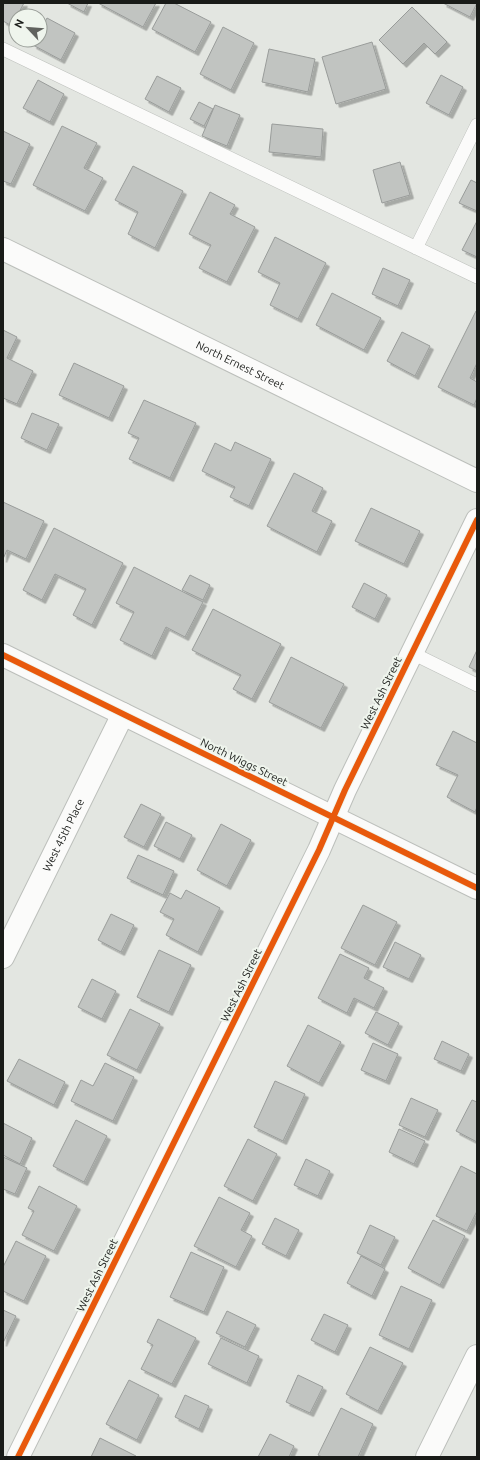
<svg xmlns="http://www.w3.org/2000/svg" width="480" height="1460" font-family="Ubuntu,sans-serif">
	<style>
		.building { fill: #c1c4c1; stroke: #999c9a; filter: url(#shadow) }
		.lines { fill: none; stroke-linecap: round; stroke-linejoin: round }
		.service-casing { stroke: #bcbfbb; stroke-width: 14 }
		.minor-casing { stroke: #bcbfbb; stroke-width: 24 }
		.tertiary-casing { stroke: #bcbfbb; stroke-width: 24 }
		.service { stroke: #fbfbfa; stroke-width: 13 }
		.minor { stroke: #fbfbfa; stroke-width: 22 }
		.tertiary { stroke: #fbfbfa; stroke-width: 22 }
		.cycleway-casing { stroke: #eff5ed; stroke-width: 8 }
		.cycleway { stroke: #e8590c; stroke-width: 6 }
		.labels { text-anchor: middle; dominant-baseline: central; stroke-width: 4; stroke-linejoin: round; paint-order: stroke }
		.street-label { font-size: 11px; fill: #191b18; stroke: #eff5ed }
	</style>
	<defs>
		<filter id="shadow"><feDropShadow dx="3.5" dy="3.5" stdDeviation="0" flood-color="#0004"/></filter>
	</defs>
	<rect width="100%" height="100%" fill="#e3e6e1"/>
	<path class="building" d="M3 3H24L17 16H16L12 26 3 21Z
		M67 3H88L84 12Z
		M98 3H156L143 27Z
		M166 3H174L211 22 195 52 152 29Z
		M443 3H477L470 17Z
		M412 7 447 42 435 54 424 43 403 64 379 40Z
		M47 18 75 33 61 60 33 45 35 40H40V31Z
		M223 27 254 43 231 90 200 74Z
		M372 42 386 89 336 104 322 57Z
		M269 49 315 59 308 92 262 82Z
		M441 75 463 87 449 115 426 103Z
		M157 76 181 88 169 112 145 99Z
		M38 80 64 94 50 122 23 108Z
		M199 102 213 109 204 126 190 119Z
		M215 105 240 115 227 146 202 136Z
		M272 124 323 129 321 157 269 152Z
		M62 126 97 143 84 168 103 178 85 211 33 185Z
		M3 131 30 144 11 184 3 181Z
		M400 162 410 195 382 203 373 170Z
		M133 166 183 191 155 248 128 234 138 212 115 200Z
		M471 180 477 183V211L459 203Z
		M210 192 235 205 230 214 255 227 227 282 199 268 211 245 189 234Z
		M477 221V257L462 250Z
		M275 237 326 263 298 319 270 305 280 283 258 272Z
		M383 268 410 280 398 306 372 294Z
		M332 293 381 318 364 350 316 325Z
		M476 311 477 312V363L470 378 477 382V398L474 405 438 387Z
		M3 330 17 337 7 358 33 371 17 404 3 398Z
		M402 332 430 346 415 376 387 361Z
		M74 363 124 386 109 418 59 395Z
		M144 400 196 423 170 478 129 459 139 438 128 433Z
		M32 413 59 424 47 450 21 438Z
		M235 442 271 459 249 506 230 497 235 487 202 471 215 443 231 451Z
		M294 473 323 488 312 511 332 521 317 552 267 526Z
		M3 502 44 521 26 559 7 550 3 559Z
		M371 508 420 531 404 564 355 541Z
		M54 528 123 563 92 625 73 615 86 589 55 574 42 600 23 590Z
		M134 567 203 602 185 637 166 627 152 656 120 640 134 612 116 603Z
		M190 575 210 585 203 600 182 590Z
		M364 583 387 595 375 619 352 607Z
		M213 609 281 644 252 699 233 689 241 675 192 650Z
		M477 650V671L469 667Z
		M291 657 344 684 321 728 269 702Z
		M453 731 477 743V807L475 812 447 797 458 775 436 765Z
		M141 804 161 814 144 847 124 837Z
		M166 822 192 835 180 859 154 846Z
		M221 824 251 840 227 886 197 870Z
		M138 855 174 871 163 895 127 878Z
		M186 890 220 908 198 952 166 935 174 919 160 912 170 893 181 899Z
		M363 905 397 922 375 965 341 948Z
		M111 914 134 925 121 952 98 940Z
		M395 942 421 955 409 979 383 967Z
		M159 950 191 965 169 1012 137 997Z
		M340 954 369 968 364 978 384 988 374 1008 354 998 347 1013 318 998Z
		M92 979 116 991 102 1019 78 1007Z
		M130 1009 160 1024 137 1070 107 1055Z
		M376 1012 399 1023 388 1045 365 1033Z
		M308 1025 341 1042 319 1083 287 1066Z
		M442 1041 469 1054 461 1071 434 1059Z
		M373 1043 398 1054 386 1081 361 1070Z
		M19 1059 65 1082 54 1105 7 1081Z
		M105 1063 134 1077 113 1121 71 1101 81 1080 93 1086Z
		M275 1081 305 1094 283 1141 254 1127Z
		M411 1098 438 1110 425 1137 399 1125Z
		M472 1100 477 1102V1142L456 1131Z
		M76 1120 107 1136 84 1182 53 1166Z
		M3 1123 32 1138 20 1164 3 1155Z
		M399 1129 425 1141 414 1164 389 1152Z
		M248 1139 277 1154 253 1201 224 1186Z
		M3 1157 27 1168 15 1194 3 1189Z
		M306 1159 330 1171 318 1196 294 1185Z
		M461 1166 477 1174V1211L467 1231 436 1216Z
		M39 1186 77 1206 54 1251 22 1235 34 1211 28 1208Z
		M219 1197 250 1213 241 1230 252 1236 236 1267 194 1246Z
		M275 1218 299 1230 286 1256 262 1244Z
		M433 1220 465 1236 440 1285 408 1268Z
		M370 1225 395 1237 381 1265 357 1253Z
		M16 1241 46 1256 24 1301 3 1291V1267Z
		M191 1252 224 1267 204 1312 170 1297Z
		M361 1256 385 1269 372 1296 347 1283Z
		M401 1286 432 1300 409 1349 379 1335Z
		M3 1310 16 1316 3 1343Z
		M227 1311 256 1325 245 1347 216 1333Z
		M324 1314 348 1325 335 1352 311 1340Z
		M158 1319 196 1338 172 1384 141 1369 153 1345 147 1342Z
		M221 1338 259 1356 247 1383 208 1364Z
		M370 1347 403 1363 378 1411 346 1394Z
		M298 1375 323 1387 310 1413 286 1402Z
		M129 1380 159 1395 137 1440 106 1424Z
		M185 1395 209 1406 199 1429 175 1417Z
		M341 1408 373 1424 358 1457H322L318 1455Z
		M270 1434 294 1446 289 1457H258Z
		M100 1438 136 1456V1457H91Z"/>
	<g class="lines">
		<g class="service-casing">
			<path id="service" d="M3 49 477 277
				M416 248 477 125
				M412 653 477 685"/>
		</g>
		<g class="minor-casing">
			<g id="minor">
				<path id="s1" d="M3 249 477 481"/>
				<path id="s2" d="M3 957 123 714"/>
				<path d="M18 1457 319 850 345 790 477 520"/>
				<path d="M427 1457 477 1356"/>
			</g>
		</g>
		<g class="tertiary-casing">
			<path id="tertiary" d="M3 655 477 888"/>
		</g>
		<use href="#service" class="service"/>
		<use href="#minor" class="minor"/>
		<use href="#tertiary" class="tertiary"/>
		<g class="cycleway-casing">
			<path id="cycleway" d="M3 655 477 888
				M18 1457 319 850 345 790 477 520"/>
		</g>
		<use href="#cycleway" class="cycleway"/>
	</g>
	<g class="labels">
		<g class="street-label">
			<text stroke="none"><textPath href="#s1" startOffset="264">North Ernest Street</textPath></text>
			<text transform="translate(381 693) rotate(-64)">West Ash Street</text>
			<text transform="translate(244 762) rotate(26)">North Wiggs Street</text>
			<text stroke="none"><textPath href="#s2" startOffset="136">West 45th Place</textPath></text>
			<text transform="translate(241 985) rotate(-64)">West Ash Street</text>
			<text transform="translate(97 1275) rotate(-64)">West Ash Street</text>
		</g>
	</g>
	<rect width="480" height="1460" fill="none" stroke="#191b18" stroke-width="8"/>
	<g transform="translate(28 28) rotate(296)"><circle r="19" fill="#eff5ed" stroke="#999e98"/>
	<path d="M0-3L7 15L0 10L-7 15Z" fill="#60625e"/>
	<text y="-6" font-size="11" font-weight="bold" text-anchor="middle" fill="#191b18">N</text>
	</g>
</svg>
